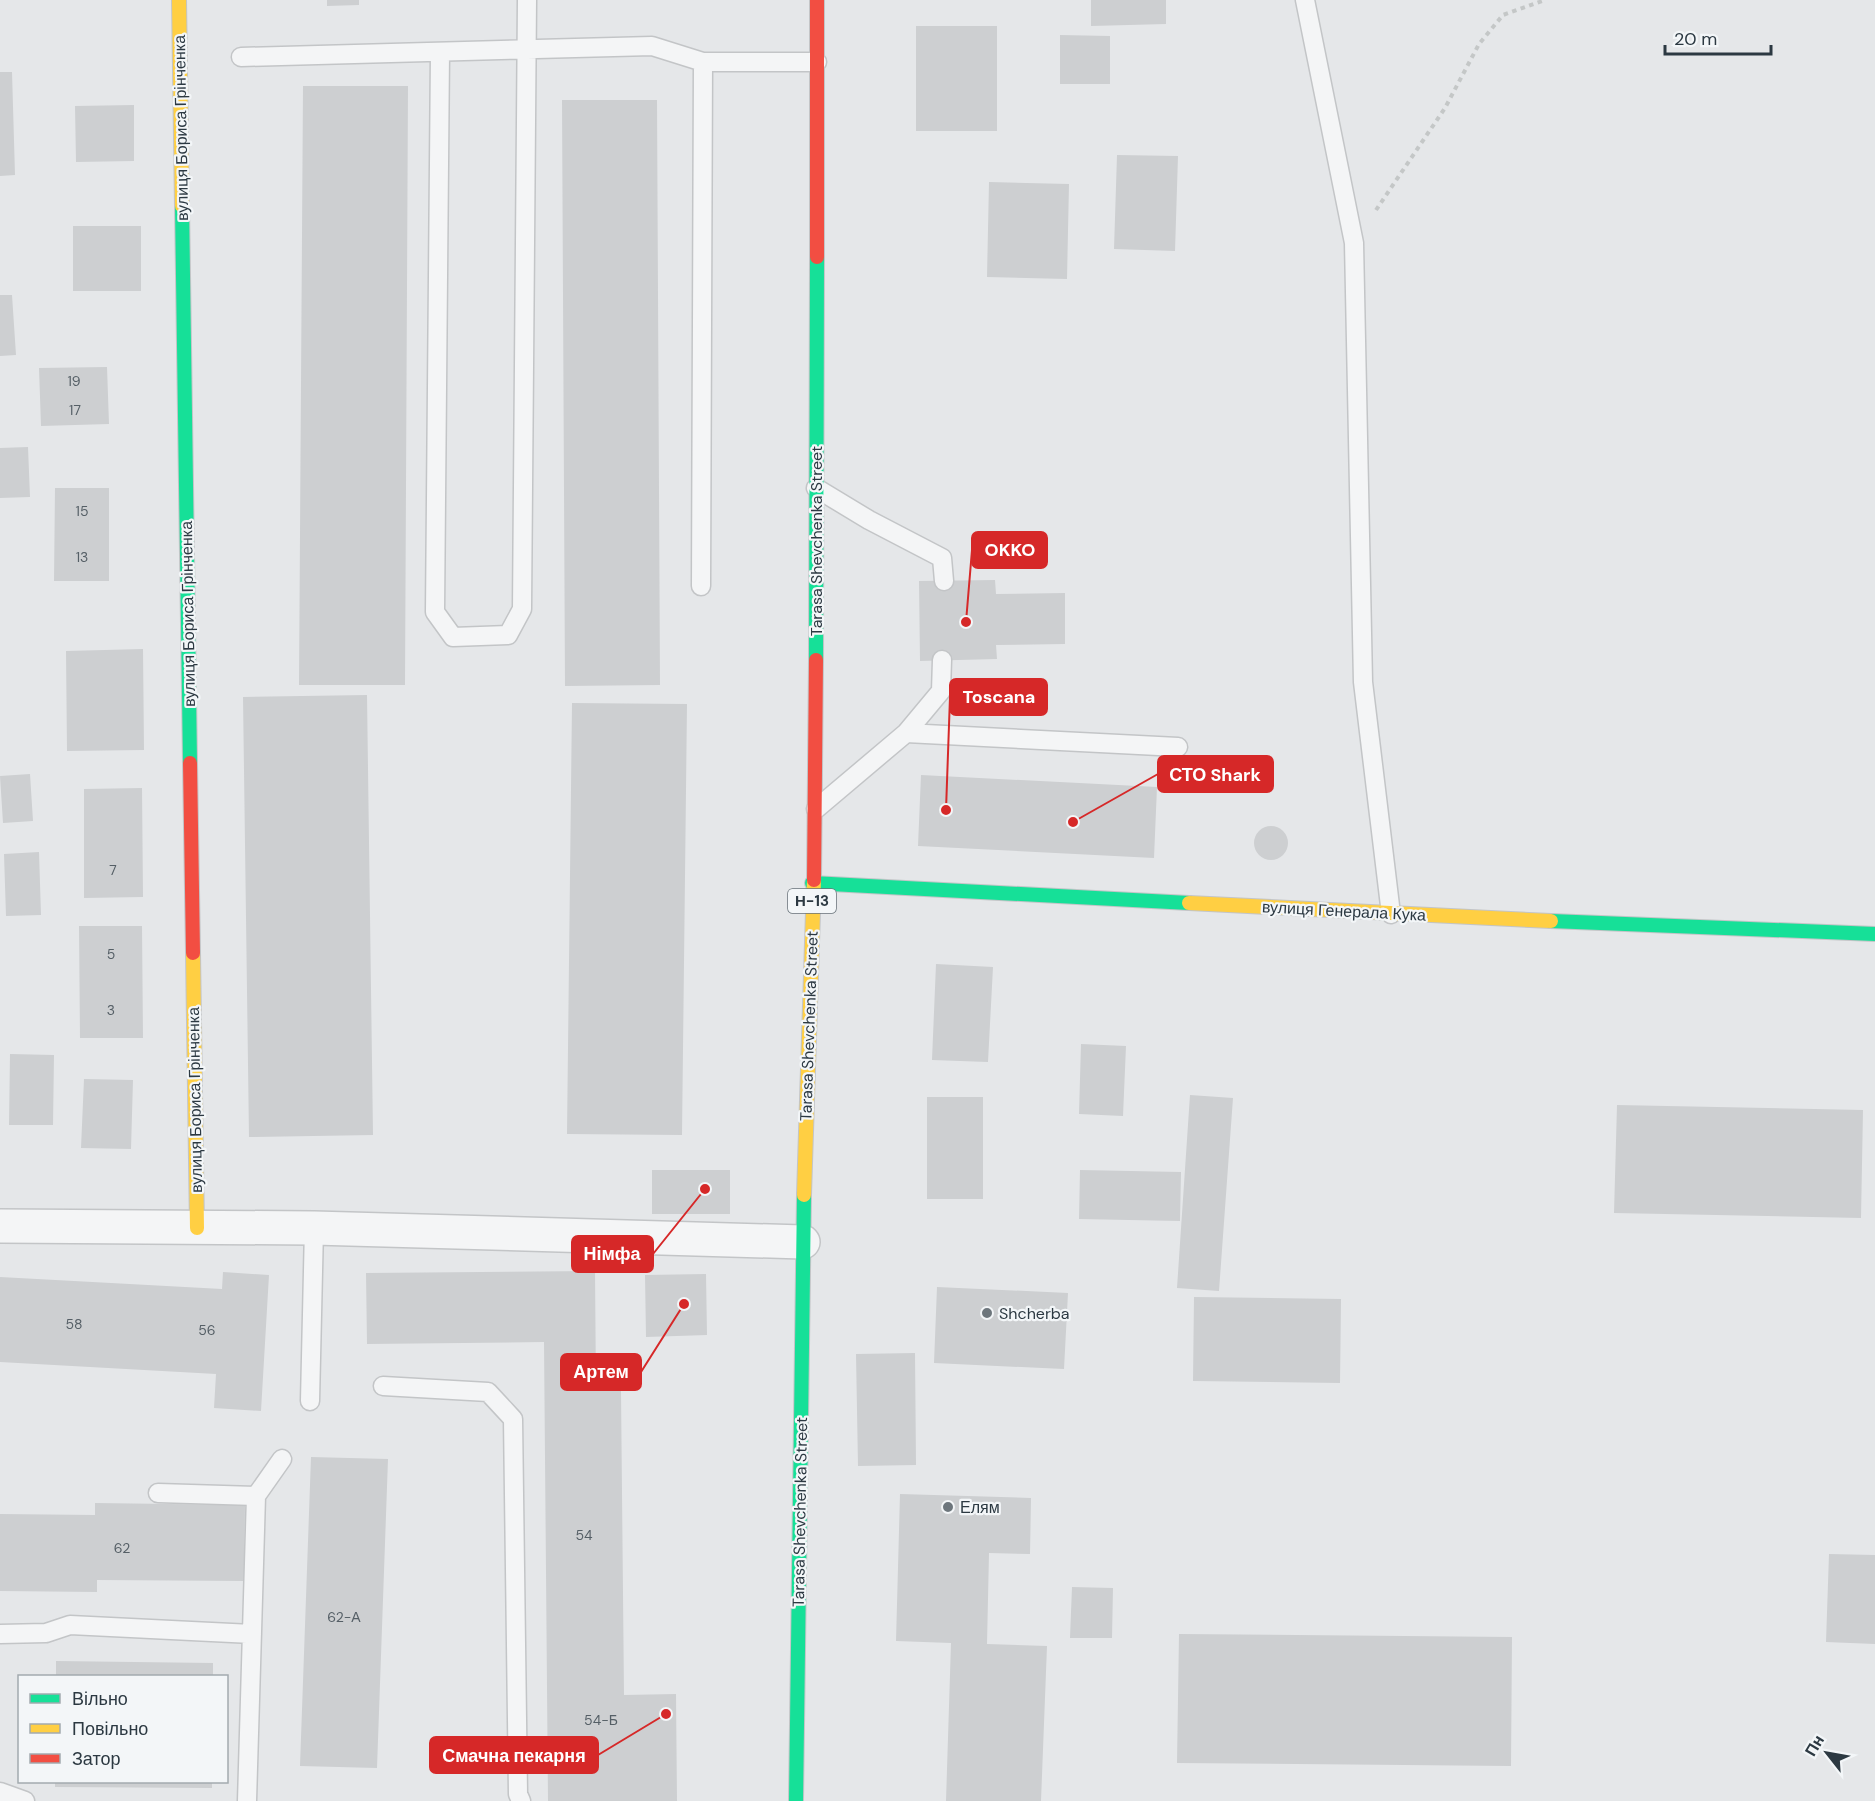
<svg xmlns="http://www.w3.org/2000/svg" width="1875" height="1801" font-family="'DM Sans',sans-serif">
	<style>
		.building { fill: #cdcfd1 }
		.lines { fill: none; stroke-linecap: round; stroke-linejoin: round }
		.lane-casing { stroke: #c3c5c7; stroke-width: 21 }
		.street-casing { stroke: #c3c5c7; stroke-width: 36 }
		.fast-casing { stroke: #c3c5c7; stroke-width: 16 }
		.slow-casing { stroke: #c3c5c7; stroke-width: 16 }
		.jam-casing { stroke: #c3c5c7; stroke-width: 16 }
		.path { stroke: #c4c7c7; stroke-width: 4; stroke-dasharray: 4.5 4.5; stroke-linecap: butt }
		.lane { stroke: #f4f5f6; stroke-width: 18 }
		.street { stroke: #f4f5f6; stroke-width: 33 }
		.fast { stroke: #16e098; stroke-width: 14 }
		.slow { stroke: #ffcf43; stroke-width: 14 }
		.jam { stroke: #f24e42; stroke-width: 14 }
		.poi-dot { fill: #6d767c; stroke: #f3f6f8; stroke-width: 2 }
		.labels { text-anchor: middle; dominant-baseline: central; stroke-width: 4.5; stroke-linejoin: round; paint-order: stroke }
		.number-label { font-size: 14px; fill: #555f66 }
		.shield { fill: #f3f6f8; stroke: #687279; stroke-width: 1.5 }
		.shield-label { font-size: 15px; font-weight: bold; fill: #2c3942 }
		.street-label { font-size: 16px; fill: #2c3942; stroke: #f3f6f8 }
		.poi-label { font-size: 16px; fill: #2c3942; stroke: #f3f6f8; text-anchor: start }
		.leader { fill: none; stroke: #d62828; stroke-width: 2 }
		.callout-dot { fill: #d62828; stroke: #f3f6f8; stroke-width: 2 }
		.callout { fill: #d62828; stroke: #d62828; stroke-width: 2 }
		.callout-label { font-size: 18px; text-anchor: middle; font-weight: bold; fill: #fff }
	</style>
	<rect width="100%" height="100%" fill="#e5e7e9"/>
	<path class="building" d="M327 0H359V5L327 6Z
		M1091 0H1166V24L1091 26Z
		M916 26H997V131H916Z
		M1060 35 1110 36V84H1060Z
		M0 72H12L15 175 0 176Z
		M303 86H408L405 685H299Z
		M562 100H657L660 685 565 686Z
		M134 105V161L76 162 75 106Z
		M1117 155 1178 156 1175 251 1114 249Z
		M989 182 1069 184 1067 279 987 277Z
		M73 226H141V291H73Z
		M0 295H12L16 355 0 356Z
		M107 367 109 424 41 426 39 368Z
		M28 447 30 497 0 498V448Z
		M55 488H109V581H54Z
		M995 580 996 594 1065 593V644L996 645 997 659 920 661 919 581Z
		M143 649 144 750 67 751 66 651Z
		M367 695 373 1135 249 1137 243 697Z
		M572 703 687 704 682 1135 567 1134Z
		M30 774 33 821 3 823 0 776Z
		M921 775 1157 787 1154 858 918 846Z
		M142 788 143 897 84 898V789Z
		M1254 843a17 17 0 1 1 34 0a17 17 0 1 1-34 0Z
		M39 852 41 915 6 916 4 854Z
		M79 926H142L143 1038H80Z
		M936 964 993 967 988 1062 932 1060Z
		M1081 1044 1126 1046 1123 1116 1079 1114Z
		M10 1054 54 1055 53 1125H9Z
		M84 1079 133 1080 131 1149 81 1148Z
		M1190 1095 1233 1098 1219 1291 1177 1288Z
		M927 1097H983V1199H927Z
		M1617 1105 1863 1110 1861 1218 1614 1213Z
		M652 1170H730V1214H652Z
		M1080 1170 1181 1172 1180 1221 1079 1219Z
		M595 1271 596 1391H621L624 1695 676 1694 677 1801H548L544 1342 367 1344 366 1273Z
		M223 1272 269 1275 261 1411 214 1408 216 1374 0 1362V1277L222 1289Z
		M706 1274 707 1335 646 1337 645 1275Z
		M937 1287 1068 1293 1064 1369 934 1363Z
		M1194 1297 1341 1299 1340 1383 1193 1381Z
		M915 1353 916 1465 858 1466 856 1354Z
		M311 1457 388 1459 377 1768 300 1766Z
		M900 1494 1031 1498 1030 1554 989 1553 987 1644 1047 1646 1041 1801H946L951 1643 896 1641Z
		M95 1503 245 1505 244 1581 97 1580V1592L0 1591V1514L95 1515Z
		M1829 1554 1875 1555V1644L1826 1642Z
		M1072 1587 1113 1588 1112 1638H1070Z
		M1179 1634 1512 1637 1511 1766 1177 1763Z
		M56 1661 213 1663V1676H56Z
		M55 1782H212V1788L55 1787Z"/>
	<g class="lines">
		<g class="lane-casing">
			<path id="lane" d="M1305 0 1354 243 1363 682 1391 914
				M440 52 435 612 453 637 508 635 522 609 527 0
				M241 57 652 46 703 62H817
				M816 488 869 520 942 558 944 581
				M701 586 703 62
				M906 733 1178 747
				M816 809 906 733 941 691 942 660
				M383 1386 488 1392 513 1419 518 1794 521 1801
				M310 1401 314 1228
				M158 1493 256 1496
				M0 1634 46 1633 70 1625 252 1634
				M0 1792 25 1801
				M247 1801 256 1496 282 1459"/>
		</g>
		<g class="street-casing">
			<path id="street" d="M0 1226 314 1228 803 1242"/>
		</g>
		<g class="fast-casing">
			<path id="fast" d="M182 206 190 763
				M816 660 817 257
				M812 883 1189 903
				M1551 921 1875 934
				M796 1801 804 1195"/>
		</g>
		<g class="slow-casing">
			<path id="slow" d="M179 0 182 206
				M1189 903 1551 921
				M193 953 197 1228
				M804 1195 814 880"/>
		</g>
		<g class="jam-casing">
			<path id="jam" d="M817 257V0
				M190 763 193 953
				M814 880 816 660"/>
		</g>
		<path class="path" d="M1376 210 1445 108 1479 44 1503 15 1545 0"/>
		<use href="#lane" class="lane"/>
		<use href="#street" class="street"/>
		<use href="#fast" class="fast"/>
		<use href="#slow" class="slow"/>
		<use href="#jam" class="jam"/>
	</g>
	<g class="poi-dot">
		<circle cx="987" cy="1313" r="6"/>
		<circle cx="948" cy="1507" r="6"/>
	</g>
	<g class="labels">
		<g class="number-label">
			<text x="74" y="381">19</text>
			<text x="75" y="410">17</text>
			<text x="82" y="511">15</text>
			<text x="82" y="557">13</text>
			<text x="113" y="870">7</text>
			<text x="111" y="954">5</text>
			<text x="111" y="1010">3</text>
			<text x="74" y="1324">58</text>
			<text x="207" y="1330">56</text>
			<text x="584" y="1535">54</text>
			<text x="122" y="1548">62</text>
			<text x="344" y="1617">62-А</text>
			<text x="601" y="1720">54-Б</text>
		</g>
		<rect class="shield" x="788" y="889" width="48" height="24" rx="4.5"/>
		<g class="shield-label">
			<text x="812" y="901">Н-13</text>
		</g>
		<g class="street-label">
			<text transform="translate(181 128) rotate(-91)">вулиця Бориса Грінченка</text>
			<text transform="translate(816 541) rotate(-90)">Tarasa Shevchenka Street</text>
			<text transform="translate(188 614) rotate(-91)">вулиця Бориса Грінченка</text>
			<text transform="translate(1344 911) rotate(3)">вулиця Генерала Кука</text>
			<text transform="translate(809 1026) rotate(-88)">Tarasa Shevchenka Street</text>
			<text transform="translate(195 1100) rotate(-91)">вулиця Бориса Грінченка</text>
			<text transform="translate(800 1512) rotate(-89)">Tarasa Shevchenka Street</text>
		</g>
		<g class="poi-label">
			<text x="999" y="1313">Shcherba</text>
			<text x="960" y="1507">Елям</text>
		</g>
	</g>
	<path class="leader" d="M966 622L972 550M946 810L950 697M1073 822L1158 774M705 1189L653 1254M684 1304L641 1372M666 1714L598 1755"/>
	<g class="callout-dot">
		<circle cx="966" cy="622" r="6"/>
		<circle cx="946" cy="810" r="6"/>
		<circle cx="1073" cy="822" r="6"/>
		<circle cx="705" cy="1189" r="6"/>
		<circle cx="684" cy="1304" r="6"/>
		<circle cx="666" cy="1714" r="6"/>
	</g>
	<g class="callout">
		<rect x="972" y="532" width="75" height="36" rx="6"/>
		<rect x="950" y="679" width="97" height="36" rx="6"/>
		<rect x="1158" y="756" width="115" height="36" rx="6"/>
		<rect x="572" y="1236" width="81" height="36" rx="6"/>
		<rect x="561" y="1354" width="80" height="36" rx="6"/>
		<rect x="430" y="1737" width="168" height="36" rx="6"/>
	</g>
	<g class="callout-label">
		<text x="1010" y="556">OKKO</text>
		<text x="999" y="703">Toscana</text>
		<text x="1215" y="781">СТО Shark</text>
		<text x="612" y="1260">Німфа</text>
		<text x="601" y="1378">Артем</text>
		<text x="514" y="1762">Смачна пекарня</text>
	</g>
	<rect x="18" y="1675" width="210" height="108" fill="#f3f6f8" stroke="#a3aaaf" stroke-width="1.5"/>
	<rect x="30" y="1694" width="30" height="9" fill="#16e098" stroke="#a3aaaf" stroke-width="1.5"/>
	<text x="72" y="1705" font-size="18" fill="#2c3942">Вільно</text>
	<rect x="30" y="1724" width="30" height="9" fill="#ffcf43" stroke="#a3aaaf" stroke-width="1.5"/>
	<text x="72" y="1735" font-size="18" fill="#2c3942">Повільно</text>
	<rect x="30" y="1754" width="30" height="9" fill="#f24e42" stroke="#a3aaaf" stroke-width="1.5"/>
	<text x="72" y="1765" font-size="18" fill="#2c3942">Затор</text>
	<g transform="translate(1827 1753) rotate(301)" stroke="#f3f6f8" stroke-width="4.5" paint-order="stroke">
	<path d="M0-4.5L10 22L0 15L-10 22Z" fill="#2c3942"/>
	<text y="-9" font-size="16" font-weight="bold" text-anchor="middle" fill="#2c3942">Пн</text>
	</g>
	<path d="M1665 45v9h106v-9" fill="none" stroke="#2c3942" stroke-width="3"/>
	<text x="1674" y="45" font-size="18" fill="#2c3942" stroke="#f3f6f8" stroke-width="4.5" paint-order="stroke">20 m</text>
</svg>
